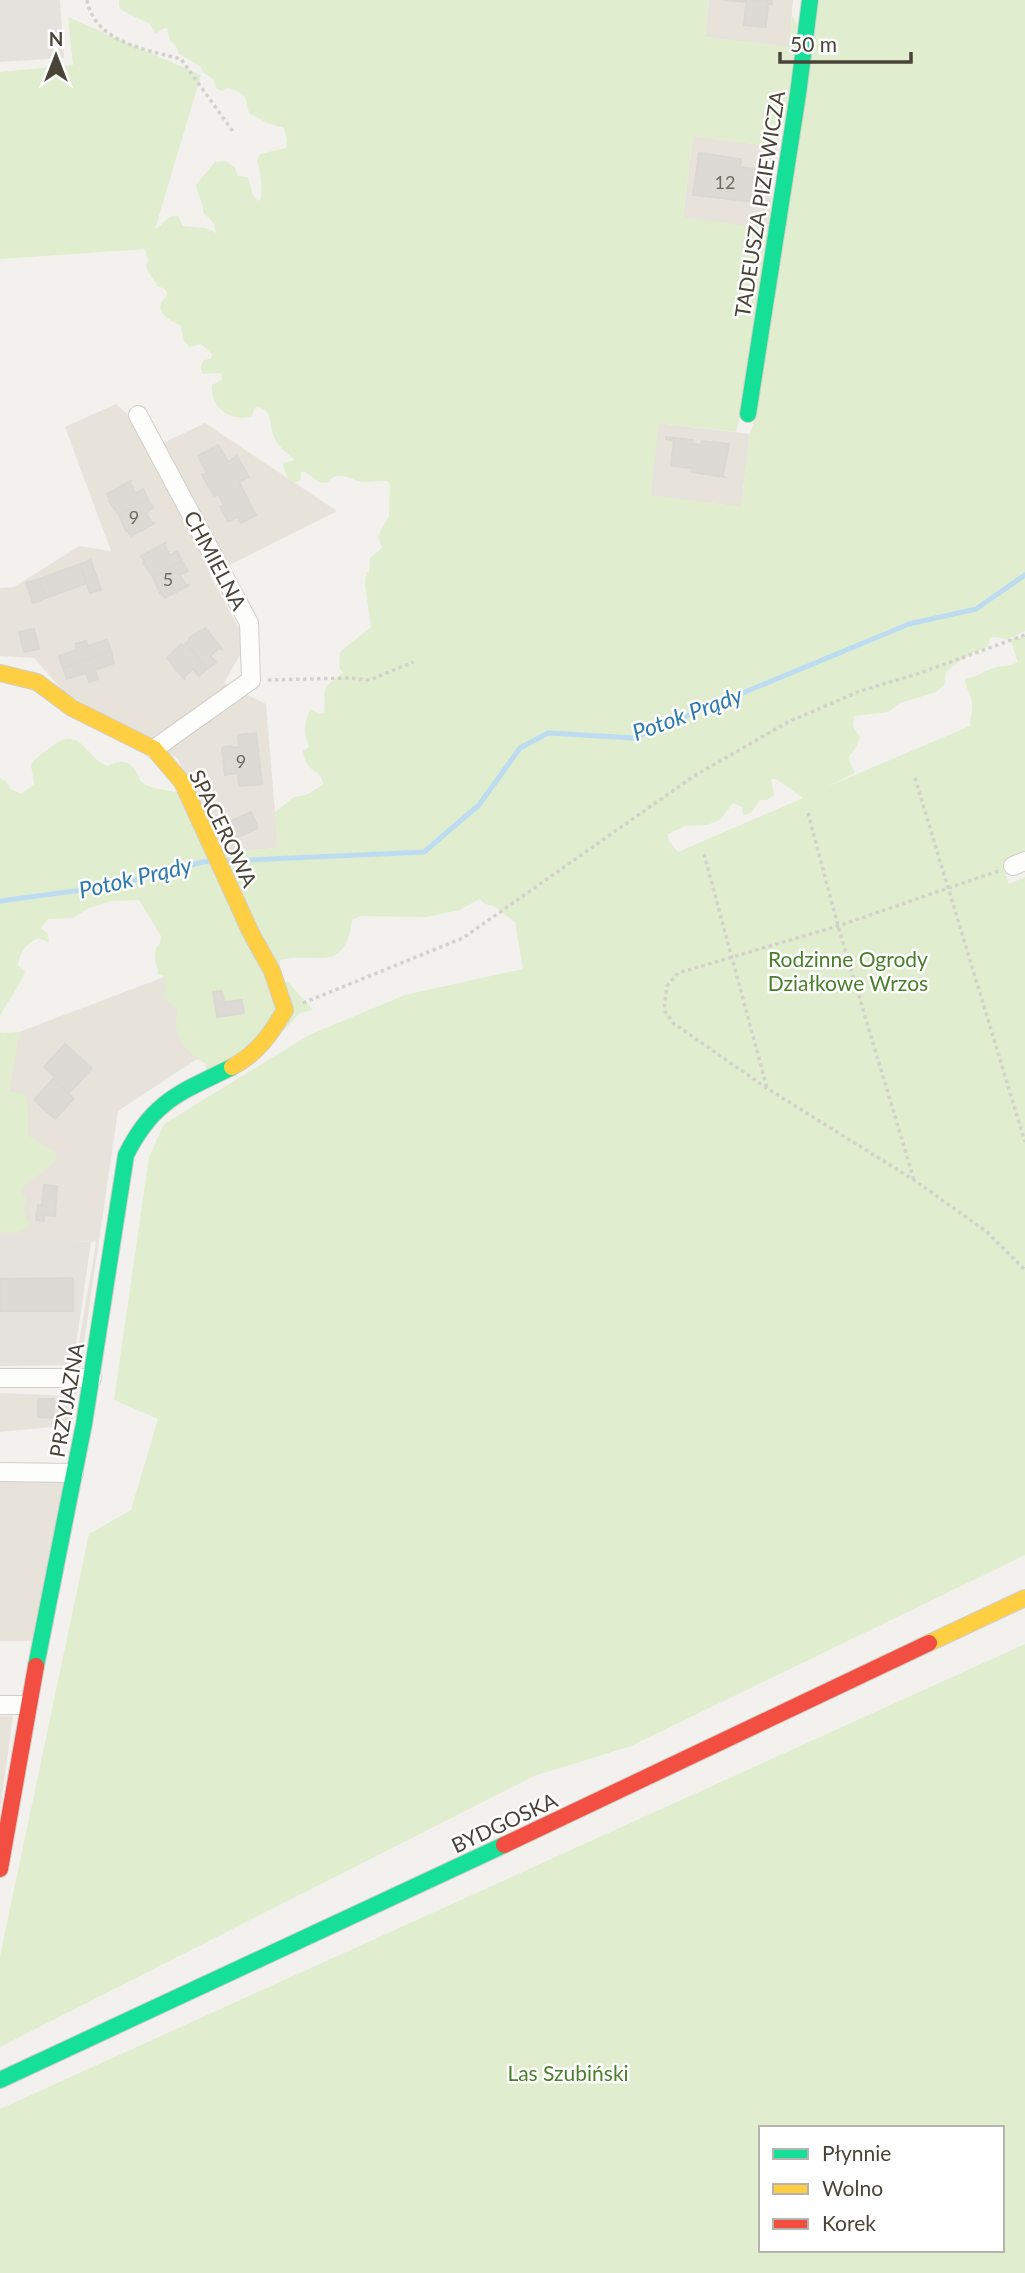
<svg xmlns="http://www.w3.org/2000/svg" width="1025" height="2273" font-family="Lato,sans-serif">
	<style>
		.residential { fill: #e7e3db }
		.industrial { fill: #e5e1dd }
		.green { fill: #e0edce; fill-rule: evenodd }
		.lines { fill: none; stroke-linecap: round; stroke-linejoin: round }
		.stream { stroke: #bedcf1; stroke-width: 5 }
		.building { fill: #dddad6; stroke: #dbd8d3; stroke-width: 2 }
		.street-casing { stroke: #d1cfcb; stroke-width: 20 }
		.fast-casing { stroke: #d2cec4; stroke-width: 18 }
		.slow-casing { stroke: #d2cec4; stroke-width: 18 }
		.jam-casing { stroke: #d2cec4; stroke-width: 18 }
		.path { stroke: #d3d1cc; stroke-width: 3.5; stroke-dasharray: 3.5 3.5; stroke-linecap: butt }
		.street { stroke: #fdfdfc; stroke-width: 18 }
		.fast { stroke: #16e098; stroke-width: 16 }
		.slow { stroke: #ffcf43; stroke-width: 16 }
		.jam { stroke: #f24e42; stroke-width: 16 }
		.labels { text-anchor: middle; dominant-baseline: central; stroke-width: 5; stroke-linejoin: round; paint-order: stroke }
		.number-label { font-size: 18px; fill: #706a60 }
		.street-label { font-size: 21px; fill: #4a4338; stroke: #fff }
		.park-label { font-size: 21px; fill: #497e2a; stroke: #fff }
		.water-label { font-size: 23px; font-style: italic; fill: #2e79b0; stroke: #fff }
	</style>
	<rect width="100%" height="100%" fill="#f3f1ee"/>
	<path class="residential" d="M709 0H793L789 47 705 37Z
		M693 136 778 147 768 229 683 218Z
		M116 404 161 444 205 423 337 511 210 575 247 643 224 683 266 704 278 848 220 853 178 759 64 692 34 658 0 656V588L14 587 79 546 111 551 65 427Z
		M658 423 750 434 741 507 650 496Z
		M238 949 270 1011 118 1111 72 1425 0 1432V1393L70 1396 96 1242 0 1239V1144L19 1032Z
		M0 1472 74 1473 41 1641H0Z
		M0 1716H13L0 1811Z"/>
	<path class="industrial" d="M0 0H60L64 58 0 62Z
		M0 1237 91 1242 73 1365 0 1366Z"/>
	<path class="green" d="M119 0H709L705 37 788 47 792 15 797 24 786 119 782 123 778 147 693 136 683 217 768 229 744 403 736 432 659 423 650 495 741 507 750 434 757 413 815 0H1025V631L1008 639 994 637 990 638 988 646 965 657 946 672 944 685 936 692 900 703 888 712 854 716 853 726 860 737 856 747 848 758 855 773 824 788 970 726C970 718 973 708 972 702 971 693 965 688 965 679 979 677 982 671 994 668 1002 665 1010 667 1018 662L1010 639 1025 637V857L1003 867 1009 884 1025 877V1555L631 1746 534 1776 0 2047V1956L89 1534 131 1510 158 1419 114 1400 149 1157 164 1124 309 1035 405 995 523 969 515 922 494 906 485 904 479 899 460 910 426 917 360 916 352 920C344 976 317 951 280 960V978L289 983 313 1010 300 1013 283 1031 206 1071V1064C190 1054 178 1044 176 1024 175 1019 178 1013 178 1007L175 1008 163 997 166 984 163 975 158 974C157 963 150 951 160 944L161 936 139 900 112 901 89 908 73 918 48 919 41 928 48 934 49 943 39 938C27 942 19 953 18 966L25 971C19 988 8 1000 0 1016V778L7 782 10 789 21 794 34 784 31 765C36 757 45 752 52 746 82 724 85 759 108 766 119 760 130 759 137 773 140 778 138 779 143 783 151 789 167 790 177 792L220 853 278 848 275 812 294 797 306 795 324 784 319 774C308 768 304 761 303 750L309 747C303 732 304 725 310 709L319 714 324 713C326 686 319 691 343 673L339 667 340 652 371 627 365 585 366 572 369 573 370 558 382 548 378 536 389 516 390 485 387 481C379 480 372 482 364 482 349 481 340 468 327 483L319 482 304 471 301 473V480L294 483C287 478 284 471 283 463L295 460C288 454 279 447 275 439 268 427 275 411 258 407L254 409 252 416C231 423 210 407 212 385L222 380 221 373 203 374 200 367 204 360 211 359 212 354 201 344 190 347 184 341 181 326C174 322 157 315 161 304 162 300 166 298 168 294L164 288 158 287 147 270 146 264 150 259 147 258 145 249 0 259V72L73 65 68 17 201 75 155 229C164 226 166 214 178 216L183 226 206 228 216 233 214 224 203 212C204 202 197 195 196 185L215 162 226 161 235 168 238 176 248 177 253 195 258 201 261 199C262 186 261 173 257 160L260 154 286 148 287 140 284 128 267 123 249 113C245 94 247 95 228 88L222 91 217 89 213 79 203 72 200 66 179 54 176 46 170 40 167 28 160 30 156 34 150 24 121 10 119 6ZM771 779H776L803 798 678 852 669 841 668 834 685 826 707 825 720 820 733 803 742 807 743 815 751 813 760 800H767L774 795Z
		M0 1031 1 1033 19 1032 9 1092 24 1093C31 1110 26 1119 29 1136L56 1153V1158C48 1173 29 1177 21 1191L26 1199 23 1209 30 1227 20 1231 0 1233Z
		M1025 1644V2273H0V2109ZM761 2128H1002V2250H761Z"/>
	<g class="lines">
		<path class="stream" d="M226 861 424 852 479 805 520 748 548 733 634 738 909 624 976 609 1025 575
			M0 901 112 886 203 862 213 861"/>
	</g>
	<path class="building" d="M723 0H772V4H768L766 27 744 25 746 2Z
		M699 153 741 159 740 167 757 169 753 202 693 195Z
		M666 437 693 440 692 444 701 445 702 441 729 444 723 475 725 477 691 472 692 468 671 466 674 440 666 439Z
		M218 445 228 462 237 456 249 477 239 482 256 515 241 523 238 517 228 522 220 507 224 505 218 494 214 496 202 475 207 473 198 456Z
		M132 480 130 483 135 494 143 489 148 499 119 515 109 501 110 500 107 494Z
		M148 499 153 508 146 513 152 523H155L131 536 127 530 126 531 119 515Z
		M166 542 164 545 170 555 177 551 182 561 153 577 143 563 145 562 141 556Z
		M91 560 101 590 90 593 80 564Z
		M182 561 188 571 180 575 186 585H189L165 598 161 592 160 593 153 577Z
		M80 564 87 583 46 598 39 579Z
		M39 579 46 598 33 603 26 583Z
		M205 628 223 650 219 648 210 656 216 662 207 669 186 643 190 640 189 638Z
		M34 629 39 649 24 652 19 632Z
		M107 640 111 651 63 668 59 656 77 650 75 644 86 641 88 646Z
		M186 643 207 669 199 676 193 669 184 677 185 680 167 658 181 644 182 646Z
		M111 651 114 663 95 670 98 679 89 682 86 673 67 679 63 668Z
		M256 733 262 784 239 786 238 773 225 775 222 749 224 747 231 746 232 748 239 747 238 735Z
		M251 812 258 828 234 839 226 823Z
		M222 991 224 1002 242 1000 244 1013 217 1017 213 992Z
		M65 1044 92 1068 69 1093 53 1079 55 1077 44 1067Z
		M53 1079 74 1098 55 1119 34 1100Z
		M44 1185 57 1186 55 1216 44 1215V1221L36 1220 38 1205H42Z
		M73 1278V1311H0V1279Z
		M38 1399H54L53 1418 38 1417Z"/>
	<g class="lines">
		<g class="street-casing">
			<path id="street" d="M138 415 249 623 251 680 154 749
				M1013 866 1025 861
				M0 1378H92
				M0 1472 74 1473
				M0 1705H28"/>
		</g>
		<g class="fast-casing">
			<path id="fast" d="M748 414 798 94 810 0
				M36 1666 84 1424 126 1155C153 1100 182 1092 232 1067
				M0 2080 504 1845"/>
		</g>
		<g class="slow-casing">
			<path id="slow" d="M0 673 37 682 72 708 154 749 182 782 251 933 272 971 285 1010C271 1034 257 1054 232 1067
				M929 1643 1025 1598"/>
		</g>
		<g class="jam-casing">
			<path id="jam" d="M504 1845 929 1643
				M0 1869 36 1666"/>
		</g>
		<path class="path" d="M87 0C94 42 147 50 181 59L234 133
			M268 680 349 678 370 680 413 662
			M915 778 1025 1142
			M808 813 838 926 914 1180
			M704 854 767 1088
			M998 871 838 926 678 973 667 986 664 1010 673 1023 768 1089 914 1180 987 1232 1025 1270
			M303 1003 463 938 694 776 788 722 860 691 917 674 1025 635"/>
		<use href="#street" class="street"/>
		<use href="#fast" class="fast"/>
		<use href="#slow" class="slow"/>
		<use href="#jam" class="jam"/>
	</g>
	<g class="labels">
		<g class="number-label">
			<text x="725" y="182">12</text>
			<text x="134" y="517">9</text>
			<text x="168" y="579">5</text>
			<text x="241" y="761">9</text>
		</g>
		<g class="street-label">
			<text transform="translate(759 204) rotate(-81)">TADEUSZA PIZIEWICZA</text>
			<text transform="translate(216 560) rotate(62)">CHMIELNA</text>
			<text transform="translate(224 828) rotate(64)">SPACEROWA</text>
			<text transform="translate(66 1400) rotate(-80)">PRZYJAZNA</text>
			<text transform="translate(504 1822) rotate(-25)">BYDGOSKA</text>
		</g>
		<g class="park-label">
			<text x="848" y="958">Rodzinne Ogrody<tspan x="848" dy="24">Działkowe Wrzos</tspan></text>
			<text x="568" y="2072">Las Szubiński</text>
		</g>
		<g class="water-label">
			<text transform="translate(687 713) rotate(-20)">Potok Prądy</text>
			<text transform="translate(135 877) rotate(-13)">Potok Prądy</text>
		</g>
	</g>
	<rect x="759" y="2126" width="245" height="126" fill="#ffffff" stroke="#b7b4af" stroke-width="2"/>
	<rect x="773" y="2149" width="35" height="10" fill="#16e098" stroke="#b7b4af" stroke-width="2"/>
	<text x="822" y="2161" font-size="21" fill="#4a4338">Płynnie</text>
	<rect x="773" y="2184" width="35" height="10" fill="#ffcf43" stroke="#b7b4af" stroke-width="2"/>
	<text x="822" y="2196" font-size="21" fill="#4a4338">Wolno</text>
	<rect x="773" y="2219" width="35" height="10" fill="#f24e42" stroke="#b7b4af" stroke-width="2"/>
	<text x="822" y="2231" font-size="21" fill="#4a4338">Korek</text>
	<g transform="translate(56 56)" stroke="#ffffff" stroke-width="5" paint-order="stroke">
	<path d="M0-5L12 26L0 18L-12 26Z" fill="#4a4338"/>
	<text y="-10" font-size="19" font-weight="bold" text-anchor="middle" fill="#4a4338">N</text>
	</g>
	<path d="M780 52v10h131v-10" fill="none" stroke="#4a4338" stroke-width="3.5"/>
	<text x="790" y="52" font-size="21" fill="#4a4338" stroke="#ffffff" stroke-width="5" paint-order="stroke">50 m</text>
</svg>
